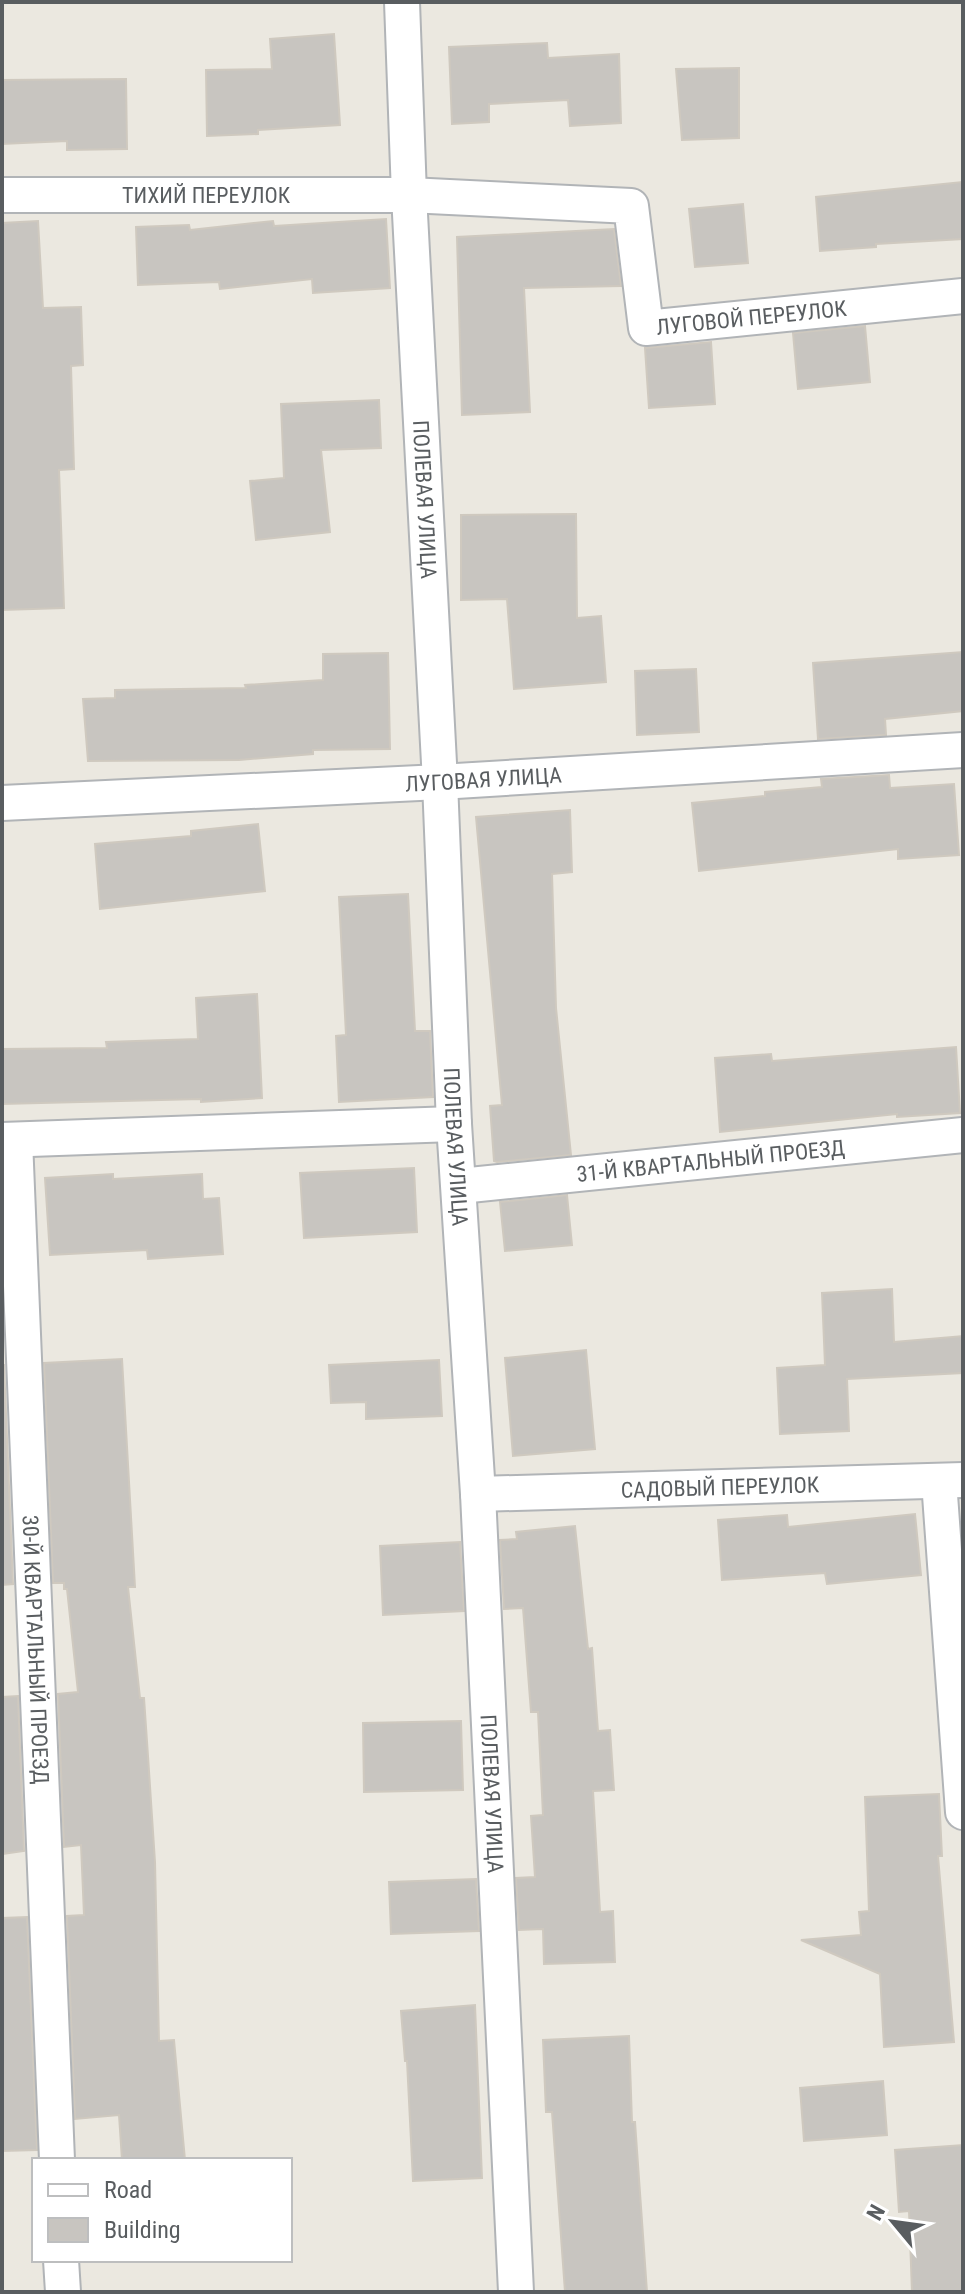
<svg xmlns="http://www.w3.org/2000/svg" width="965" height="2294" font-family="'Roboto Condensed',sans-serif">
	<style>
		.building { fill: #c8c5c0; stroke: #cfc9bf; stroke-width: 2 }
		.lines { fill: none; stroke-linecap: round; stroke-linejoin: round }
		.street-casing { stroke: #b1b4b7; stroke-width: 38 }
		.street { stroke: #fff; stroke-width: 34 }
		.labels { text-anchor: middle; dominant-baseline: central; stroke-width: 6; stroke-linejoin: round; paint-order: stroke }
		.street-label { font-size: 22px; fill: #595d60; stroke: #fff }
	</style>
	<rect width="100%" height="100%" fill="#ebe8e0"/>
	<path class="building" d="M334 34 340 125 258 130V134L207 136 206 70 272 69 270 39Z
		M547 43 548 58 619 54 621 123 570 126 568 100 489 104V122L452 124 449 47Z
		M739 68V138L682 140 676 69Z
		M126 79 127 149 67 150V141L2 144V80Z
		M962 182 963 239 876 244V247L820 251 816 197Z
		M743 204 748 263 695 267 689 209Z
		M386 219 390 288 313 293 312 279 220 289 219 282 138 285 136 227 189 225 190 230 273 221 274 226Z
		M38 221 43 308 81 307 83 365 71 366 74 469 59 470 64 608 2 610V223Z
		M614 229 621 286 524 288 530 412 462 415 457 237Z
		M865 326 870 382 798 389 793 333Z
		M711 342 715 404 649 408 645 348Z
		M379 400 381 448 321 450 330 532 256 540 250 481 284 478 281 404Z
		M576 514 577 618 601 616 606 682 514 689 507 599 461 600V515Z
		M963 652V711L885 719 886 735 818 739 813 663Z
		M388 653 390 749 313 750V754L239 760 88 761 83 699 115 698V690L246 688 245 685 323 680V654Z
		M696 669 699 732 637 735 635 671Z
		M889 775 890 788 954 784 959 855 898 859V849L699 871 692 803 765 796V792L822 787 821 779Z
		M570 810 572 872 552 874 556 1008 571 1155 497 1162 494 1161 490 1106 502 1105 476 817Z
		M258 824 265 891 100 909 95 844 191 836V831Z
		M408 894 415 1031H430L433 1097 339 1102 336 1036 346 1035 339 897Z
		M257 994 262 1098 201 1102V1099L2 1104V1049L107 1048 106 1042 198 1039 196 998Z
		M956 1047 960 1113 897 1117V1114L720 1132 715 1058 771 1054 772 1061Z
		M414 1168 417 1232 304 1238 300 1173Z
		M113 1174V1179L202 1174 203 1199 219 1198 223 1254 148 1259 147 1250 50 1255 45 1178Z
		M567 1195 572 1245 505 1251 500 1202Z
		M892 1289 894 1342 963 1336V1373L847 1379 849 1431 780 1434 777 1368 825 1365 822 1293Z
		M586 1350 595 1449 513 1456 505 1358Z
		M122 1359 135 1587H128L140 1698H144L148 1756 155 1862 159 2041 174 2040 185 2160H122L119 2115 75 2119 67 1916 84 1915 81 1845 64 1847 58 1694 78 1692 67 1589H64V1583H53L44 1363Z
		M439 1360 442 1416 366 1419V1402L331 1403 329 1365Z
		M2 1365H4L13 1584 2 1585Z
		M915 1514 921 1575 827 1584 825 1573 722 1580 718 1520 787 1515 788 1527Z
		M575 1526 588 1649 592 1648 598 1731 610 1730 614 1790 593 1791 600 1912 613 1911 615 1962 544 1964 543 1929 519 1930 516 1878 535 1877 531 1816 543 1815 538 1712H531L523 1608 504 1609 500 1540 517 1539 516 1532Z
		M460 1542 464 1611 383 1615 380 1546Z
		M18 1696 24 1851 2 1854V1697Z
		M461 1721 463 1790 364 1792 363 1723Z
		M939 1794 942 1856H938L954 2042 884 2047 880 1974 801 1940 861 1935 859 1912 869 1911 865 1797Z
		M476 1879 479 1931 391 1934 389 1882Z
		M27 1917 37 2150 2 2151V1918Z
		M475 2005 482 2178 413 2181 407 2061H405L401 2011Z
		M629 2036 632 2122H635L647 2292H565L552 2112H546L543 2040Z
		M883 2081 887 2135 804 2141 800 2088Z
		M963 2145V2292H912L909 2211 899 2212 895 2150Z"/>
	<g class="lines">
		<g class="street-casing">
			<g id="street">
				<path id="s1" d="M402 2 409 195 440 782 454 1124 478 1494 516 2292"/>
				<path id="s2" d="M2 195H409L631 206 646 328 963 296"/>
				<path id="s3" d="M2 803 440 782 963 750"/>
				<path d="M2 1140 454 1124"/>
				<path id="s4" d="M15 1140 57 2160"/>
				<path id="s5" d="M460 1186 963 1135"/>
				<path d="M939 1481 963 1812"/>
				<path id="s6" d="M478 1494 963 1480"/>
				<path d="M61 2260 63 2292"/>
			</g>
		</g>
		<use href="#street" class="street"/>
	</g>
	<g class="labels">
		<g class="street-label">
			<text stroke="none"><textPath href="#s2" startOffset="204">ТИХИЙ ПЕРЕУЛОК</textPath></text>
			<text stroke="none"><textPath href="#s2" startOffset="858">ЛУГОВОЙ ПЕРЕУЛОК</textPath></text>
			<text stroke="none"><textPath href="#s1" startOffset="498">ПОЛЕВАЯ УЛИЦА</textPath></text>
			<text stroke="none"><textPath href="#s3" startOffset="482">ЛУГОВАЯ УЛИЦА</textPath></text>
			<text stroke="none"><textPath href="#s1" startOffset="1146">ПОЛЕВАЯ УЛИЦА</textPath></text>
			<text stroke="none"><textPath href="#s5" startOffset="252">31-Й КВАРТАЛЬНЫЙ ПРОЕЗД</textPath></text>
			<text stroke="none"><textPath href="#s6" startOffset="242">САДОВЫЙ ПЕРЕУЛОК</textPath></text>
			<text stroke="none"><textPath href="#s4" startOffset="510">30-Й КВАРТАЛЬНЫЙ ПРОЕЗД</textPath></text>
			<text stroke="none"><textPath href="#s1" startOffset="1794">ПОЛЕВАЯ УЛИЦА</textPath></text>
		</g>
	</g>
	<rect width="965" height="2294" fill="none" stroke="#595d60" stroke-width="8"/>
	<rect x="32" y="2158" width="260" height="104" fill="#ffffff" stroke="#bdbebf" stroke-width="2"/>
	<rect x="48" y="2184" width="40" height="12" fill="#ffffff" stroke="#bdbebf" stroke-width="2"/>
	<text x="104" y="2198" font-size="24" fill="#595d60">Road</text>
	<rect x="48" y="2218" width="40" height="24" fill="#c8c5c0" stroke="#bdbebf" stroke-width="2"/>
	<text x="104" y="2238" font-size="24" fill="#595d60">Building</text>
	<g transform="translate(893 2222) rotate(299)" stroke="#ffffff" stroke-width="6" paint-order="stroke">
	<path d="M0-6L14 30L0 20L-14 30Z" fill="#595d60"/>
	<text y="-12" font-size="22" font-weight="bold" text-anchor="middle" fill="#595d60">N</text>
	</g>
</svg>
